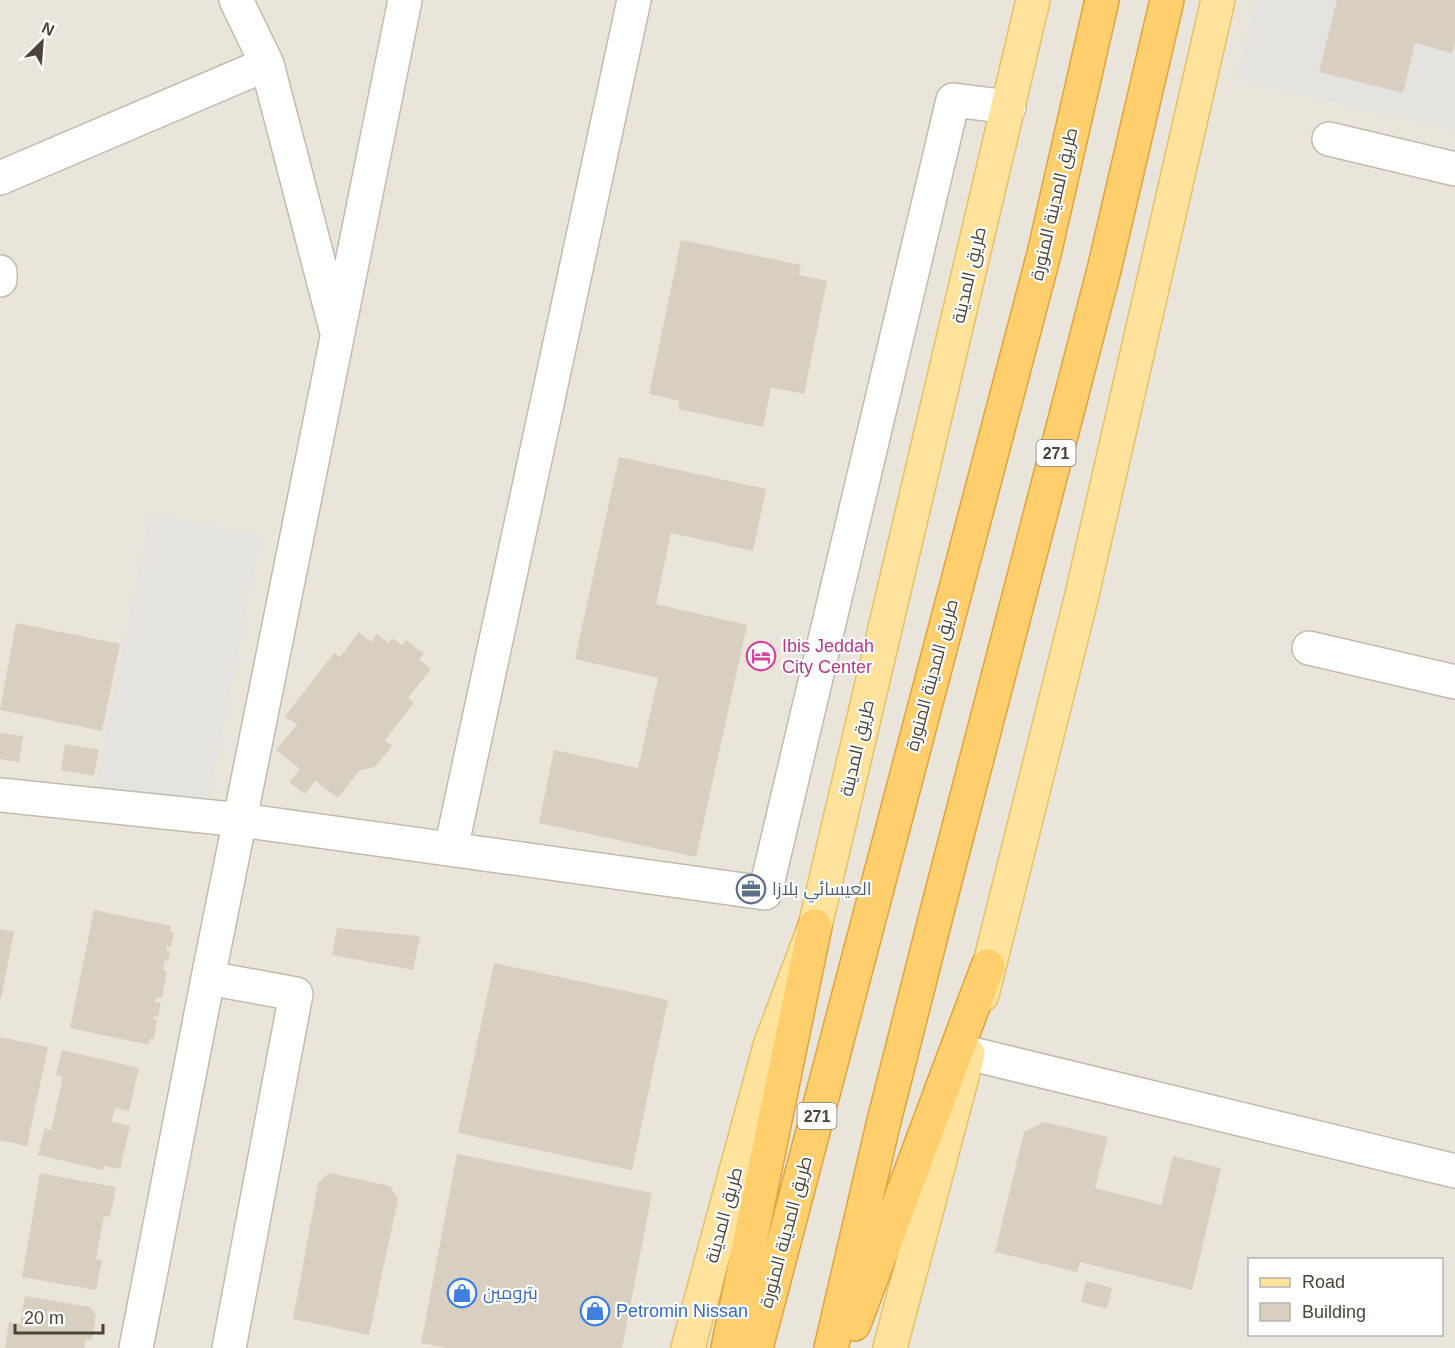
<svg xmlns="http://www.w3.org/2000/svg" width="1455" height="1348" font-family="Arial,Cairo,sans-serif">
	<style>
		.residential { fill: #eae5da; fill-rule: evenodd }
		.parking { fill: #e5e3e0 }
		.building { fill: #d8cfc1 }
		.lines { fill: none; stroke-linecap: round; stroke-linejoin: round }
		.minor-casing { stroke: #c2bbae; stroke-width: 36 }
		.primary-casing { stroke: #e6c16a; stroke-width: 36 }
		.motorway-casing { stroke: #e0a43c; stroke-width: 36 }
		.minor { stroke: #fff; stroke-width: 33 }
		.primary { stroke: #ffe39c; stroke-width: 33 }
		.motorway { stroke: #ffcf6e; stroke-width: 33 }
		.labels { text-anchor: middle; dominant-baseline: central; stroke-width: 4.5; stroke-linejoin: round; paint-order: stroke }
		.shield { fill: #fff; stroke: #817c74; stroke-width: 1.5 }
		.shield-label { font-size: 16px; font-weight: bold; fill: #4b4439 }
		.street-label { font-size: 18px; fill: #4b4439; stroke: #fff }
		.hotel-label { font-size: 18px; fill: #b23c85; stroke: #fff; text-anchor: start }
		.service-label { font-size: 18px; fill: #4e5e75; stroke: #fff; text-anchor: start }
		.shop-label { font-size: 18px; fill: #366cbe; stroke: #fff; text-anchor: start }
	</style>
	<rect width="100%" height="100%" fill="#f6f3ec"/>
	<path class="residential" d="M0 0H1455V1348H0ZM1250 1260H1442V1334H1250Z"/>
	<path class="parking" d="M1254 0H1455V131L1235 79Z
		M150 514 261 536 208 806 96 784Z"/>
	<path class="building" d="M1337 0H1455V42L1452 53 1415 43 1403 93 1319 72Z
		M681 240 801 265 799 275 827 281 804 394 771 387 763 427 678 409 680 401 649 394Z
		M619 457 766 489 753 551 671 533 656 604 747 625 696 857 539 823 554 750 638 768 658 678 575 659Z
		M16 623 120 644 102 731 0 710Z
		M359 632 371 642 377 634 388 643 392 638 402 645 406 640 424 654 419 659 431 669 408 698 414 703 385 740 392 746 375 767 360 770 338 798 315 781 305 794 289 782 300 769 276 750 297 725 285 716 334 653 340 657Z
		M0 733 23 736 19 762 0 759Z
		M65 744 99 750 94 776 61 770Z
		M94 910 171 926 170 932H174L171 947 167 946V951H170L168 961 165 960 163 970 167 971 162 998H156L155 1002 161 1003 158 1017 154 1016 153 1019 157 1020 154 1039H149V1045L70 1028Z
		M337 928 420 936 413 970 332 955Z
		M0 929 14 932 1 999 0 998Z
		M494 963 668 1000 632 1170 458 1133Z
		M0 1037 48 1047 27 1146 0 1140Z
		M62 1050 139 1068 129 1111 115 1108 111 1122 130 1126 120 1169 104 1166 103 1170 38 1155 45 1128 51 1130 63 1077 56 1075Z
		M1044 1122 1108 1137 1095 1188 1161 1205 1173 1156 1221 1168 1192 1290 1080 1262 1077 1272 995 1252 1024 1132Z
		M457 1154 652 1193 622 1348H447L421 1343Z
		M40 1173 116 1187 110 1217 104 1216 96 1259 102 1260 96 1290 22 1277Z
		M329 1173 390 1186 398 1199 369 1335 293 1319 318 1183Z
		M1086 1281 1112 1288 1107 1309 1081 1302Z
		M25 1296 90 1307 96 1315 92 1340 86 1339 84 1348H5L9 1322 20 1324Z"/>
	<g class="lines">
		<g class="minor-casing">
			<path id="minor" d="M236 0 267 64 336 329
				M1329 139 1455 169
				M0 178 267 64
				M0 272V280
				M1309 648 1455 682
				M0 795 241 820 765 893 953 100 1009 107
				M451 849 634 0
				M208 978 296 994 229 1348
				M968 1053 1455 1171
				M136 1348 208 978 405 0"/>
		</g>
		<g class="primary-casing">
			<path id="primary" d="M982 995 1081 599 1218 0
				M688 1348 770 1046 815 926 1033 0
				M890 1348 968 1054"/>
		</g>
		<g class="motorway-casing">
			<path id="motorway" d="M854 1324 988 966
				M728 1348 815 926
				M756 1348 1044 254 1102 0
				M831 1348 883 1125 939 904 1104 270 1167 0"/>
		</g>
		<use href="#minor" class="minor"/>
		<use href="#primary" class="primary"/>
		<use href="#motorway" class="motorway"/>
	</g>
	<defs>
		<g id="hotel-ring" transform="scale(1.5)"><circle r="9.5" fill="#fff" stroke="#d1479c" stroke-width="1.5"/><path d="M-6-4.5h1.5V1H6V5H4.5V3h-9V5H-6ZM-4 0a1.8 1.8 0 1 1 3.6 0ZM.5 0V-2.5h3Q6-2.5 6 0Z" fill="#d1479c"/></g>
		<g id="office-ring" transform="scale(1.5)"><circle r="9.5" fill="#fff" stroke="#5c6f8a" stroke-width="1.5"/><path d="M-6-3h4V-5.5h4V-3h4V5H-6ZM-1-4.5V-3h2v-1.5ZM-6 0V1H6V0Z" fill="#5c6f8a"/></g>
		<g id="shop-ring" transform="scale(1.5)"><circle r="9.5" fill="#fff" stroke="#3f7fe0" stroke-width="1.5"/><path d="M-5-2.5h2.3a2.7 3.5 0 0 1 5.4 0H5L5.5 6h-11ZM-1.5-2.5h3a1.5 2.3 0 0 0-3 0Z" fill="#3f7fe0"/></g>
	</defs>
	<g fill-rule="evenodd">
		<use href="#hotel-ring" x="761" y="656"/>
		<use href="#office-ring" x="751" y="889"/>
		<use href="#shop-ring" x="462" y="1293"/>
		<use href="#shop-ring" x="595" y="1311"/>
	</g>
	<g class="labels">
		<g class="shield">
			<rect x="1036.5" y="440" width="39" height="26" rx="4.5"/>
			<rect x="797.5" y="1103" width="39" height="26" rx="4.5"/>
		</g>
		<g class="shield-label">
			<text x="1056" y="453">271</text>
			<text x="817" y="1116">271</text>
		</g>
		<g class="street-label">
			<text transform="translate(1054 204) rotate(-77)">طريق المدينة المنورة</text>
			<text transform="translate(969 275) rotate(-77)">طريق المدينة</text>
			<text transform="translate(932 675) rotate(-75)">طريق المدينة المنورة</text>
			<text transform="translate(857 748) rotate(-77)">طريق المدينة</text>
			<text transform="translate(724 1215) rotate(-75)">طريق المدينة</text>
			<text transform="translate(786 1232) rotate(-75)">طريق المدينة المنورة</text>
		</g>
		<g class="hotel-label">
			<text x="782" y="646">Ibis Jeddah<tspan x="782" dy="21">City Center</tspan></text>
		</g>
		<g class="service-label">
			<text x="772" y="889">العيسائي بلازا</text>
		</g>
		<g class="shop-label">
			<text x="483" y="1293">بترومين</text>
			<text x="616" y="1311">Petromin Nissan</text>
		</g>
	</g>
	<rect x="1248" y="1258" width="195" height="78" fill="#ffffff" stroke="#b7b4b0" stroke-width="1.5"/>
	<rect x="1260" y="1278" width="30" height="9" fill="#ffe39c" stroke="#b7b4b0" stroke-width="1.5"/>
	<text x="1302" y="1288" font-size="18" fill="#4b4439">Road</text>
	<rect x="1260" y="1303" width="30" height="18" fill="#d8cfc1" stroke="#b7b4b0" stroke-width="1.5"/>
	<text x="1302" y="1318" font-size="18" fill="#4b4439">Building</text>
	<g transform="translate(42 42) rotate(25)" stroke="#ffffff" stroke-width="4.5" paint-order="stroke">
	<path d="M0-4.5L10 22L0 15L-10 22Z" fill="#4b4439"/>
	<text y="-9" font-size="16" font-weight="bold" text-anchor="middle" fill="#4b4439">N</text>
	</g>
	<path d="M15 1324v9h88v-9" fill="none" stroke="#4b4439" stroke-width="3"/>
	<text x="24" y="1324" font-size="18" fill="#4b4439" stroke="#ffffff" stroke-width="4.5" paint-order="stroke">20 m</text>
</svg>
